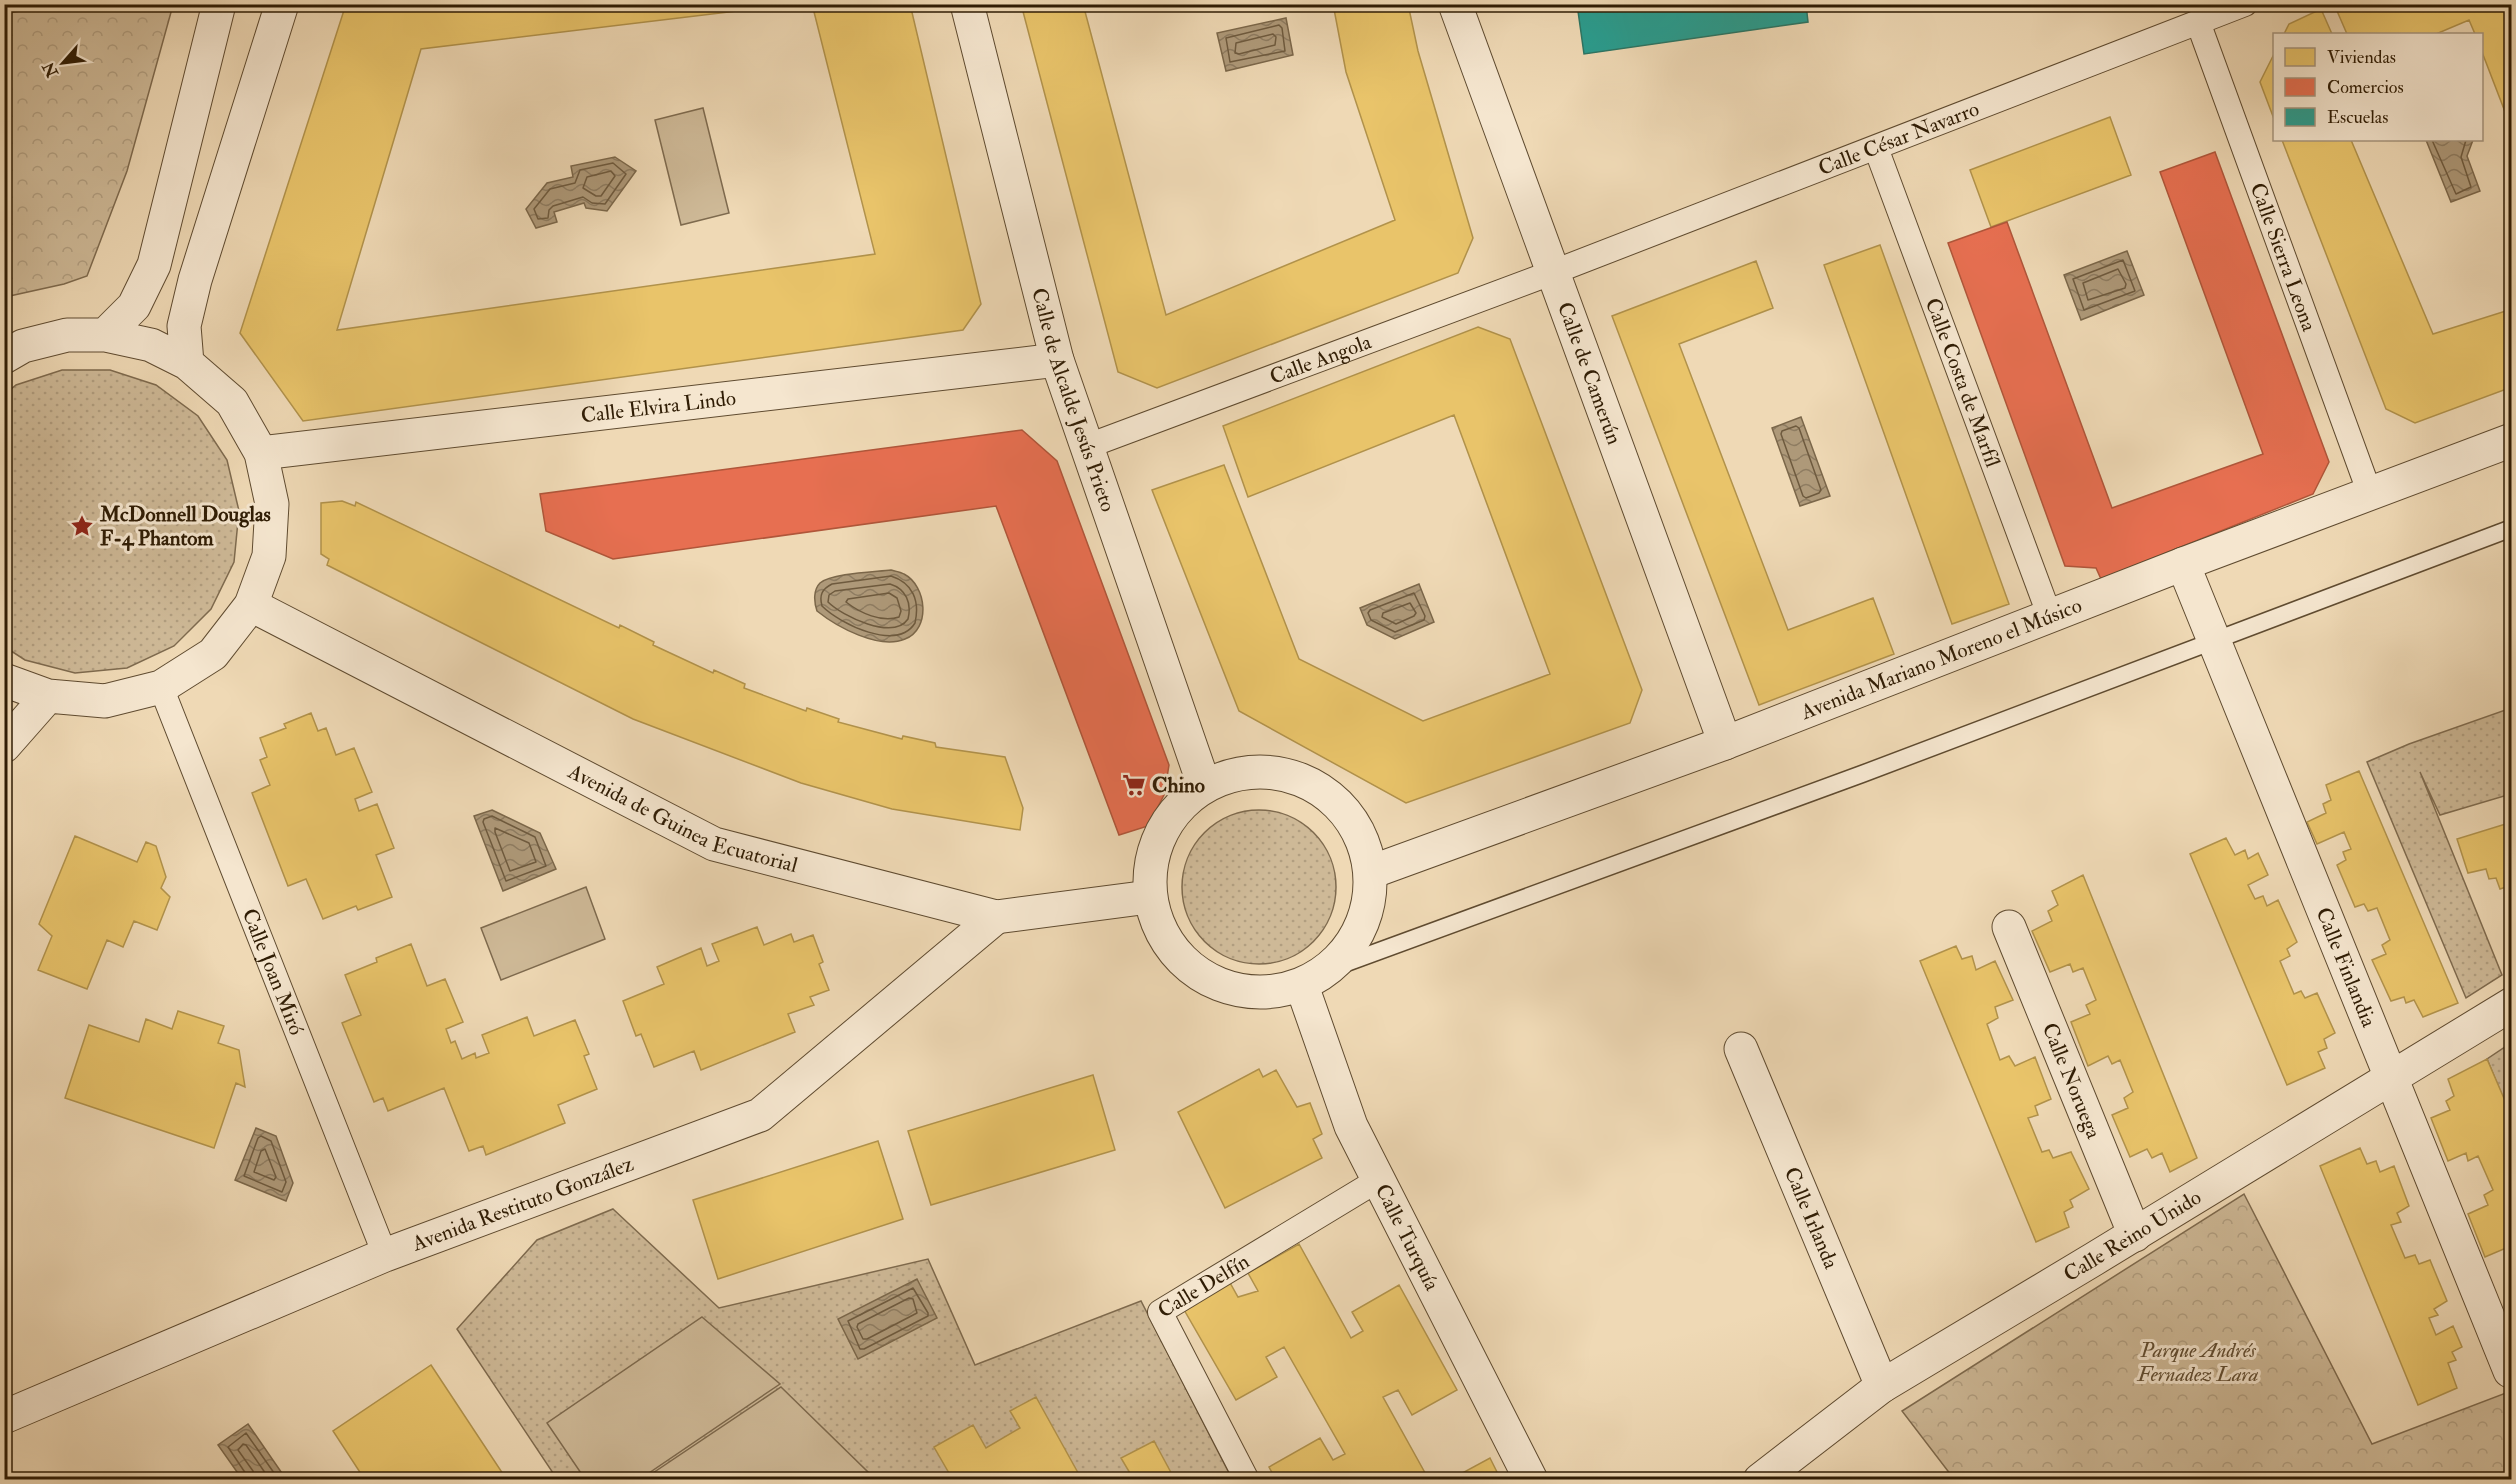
<svg xmlns="http://www.w3.org/2000/svg" width="2516" height="1484" font-family="'IM FELL Double Pica',serif">
	<style>
		.park { fill: url(#park-crowns); stroke: #7e6a4e; stroke-width: 1.5 }
		.garden { fill: url(#garden-dots); stroke: #7e6a4e; stroke-width: 1.5 }
		.pitch { fill: #ceb997; stroke: #7e6a4e; stroke-width: 1.5 }
		.water { fill: url(#water-waves); stroke: #7b674a; stroke-width: 1.5 }
		.homes { fill: #e9c46a; stroke: #b1924b; stroke-width: 1.5 }
		.shops { fill: #e76f51; stroke: #b0563a; stroke-width: 1.5 }
		.schools { fill: #2a9d8f; stroke: #2c7665; stroke-width: 1.5 }
		.lines { fill: none; stroke-linecap: round; stroke-linejoin: round }
		.shore { stroke: #6e5a3e; stroke-width: 1.5 }
		.service-casing { stroke: #5f4b30; stroke-width: 19 }
		.pedestrian-casing { stroke: #5f4b30; stroke-width: 26 }
		.minor-casing { stroke: #5f4b30; stroke-width: 35 }
		.tertiary-casing { stroke: #5f4b30; stroke-width: 35 }
		.service { stroke: #f5e6cf; stroke-width: 16 }
		.pedestrian { stroke: #f5e6cf; stroke-width: 24 }
		.minor { stroke: #f5e6cf; stroke-width: 33 }
		.tertiary { stroke: #f5e6cf; stroke-width: 33 }
		.labels { text-anchor: middle; dominant-baseline: central; stroke-width: 6; stroke-linejoin: round; paint-order: stroke }
		.street-label { font-size: 21px; fill: #2f1c04; stroke: #f5e6cf }
		.poi-label { font-size: 21px; font-weight: bold; fill: #2f1c04; stroke: #f5e6cf; text-anchor: start }
		.park-label { font-size: 21px; font-style: italic; fill: #5f4b30; stroke: #f5e6cf }
	</style>
	<defs>
		<pattern id="park-crowns" width="20" height="18" patternUnits="userSpaceOnUse" patternTransform="scale(1.5)"><rect width="20" height="18" fill="#ceb997"/><path d="M2 6a3 3 0 1 1 6 0M12 15a3 3 0 1 1 6 0" fill="none" stroke="#b19e80"/></pattern>
		<pattern id="garden-dots" width="8" height="8" patternUnits="userSpaceOnUse" patternTransform="scale(1.5)"><rect width="8" height="8" fill="#ceb997"/><path d="M2 2h.1M6 6h.1" fill="none" stroke="#b19e80" stroke-width="1.8" stroke-linecap="round"/></pattern>
		<pattern id="water-waves" width="16" height="10" patternUnits="userSpaceOnUse" patternTransform="scale(1.5)"><rect width="16" height="10" fill="#ae9979"/><path d="M0 5q4-4 8 0t8 0" fill="none" stroke="#8e7c61"/></pattern>
	</defs>
	<rect width="100%" height="100%" fill="#efd9b5"/>
	<filter id="stains"><feTurbulence type="fractalNoise" baseFrequency=".00333" numOctaves="4"/><feColorMatrix values="0 0 0 0 .2 0 0 0 0 .09 0 0 0 0 .02 0 0 0 .5 -.17"/></filter>
	<radialGradient id="worn" r=".72"><stop offset=".6" stop-color="#630" stop-opacity="0"/><stop offset="1" stop-color="#630" stop-opacity=".3"/></radialGradient>
	<path class="park" d="M40 4 173 5 127 171 87 276 64 284 5 297V14L29 9Z
		M2244 1194 2372 1444 2511 1391V1479H1954L1902 1411Z"/>
	<path class="garden" d="M62 370H110L156 385 198 416 227 460 239 511 234 562 211 609 174 646 127 668 75 673 25 660 5 647V394L16 385Z
		M2511 708V794L2440 815 2420 772 2502 975 2466 998 2367 762 2409 744Z
		M1182 887a77 77 0 1 1 154 0a77 77 0 1 1-154 0Z
		M2511 1043V1117L2487 1059Z
		M613 1209 719 1308 928 1259 975 1365 1141 1301 1232 1479H557L457 1329 537 1240Z"/>
	<path class="pitch" d="M703 108 729 213 681 225 655 120Z
		M586 887 605 939 501 980 481 928Z
		M702 1317 780 1384 640 1479H585L547 1423Z
		M781 1387 870 1474 861 1480 644 1479Z"/>
	<path class="water" d="M1286 18 1293 55 1226 71 1217 33Z
		M2426 140H2473L2467 156 2480 191 2451 202Z
		M615 157 636 171 607 211 586 208 584 203 554 212 557 222 536 228 526 209 547 183 573 177 571 166Z
		M2127 251 2144 295 2081 320 2064 275Z
		M1801 417 1830 496 1800 506 1772 428Z
		M891 570C895 571 901 572 904 574 927 586 931 629 905 639 879 650 837 627 817 611 814 602 813 590 820 583 832 573 875 572 891 570Z
		M1419 584 1434 622 1395 639 1367 625 1360 608Z
		M492 810 540 833 556 869 503 891 474 816Z
		M256 1128 276 1136 293 1183 286 1201 235 1180Z
		M917 1279 937 1318 858 1359 838 1319Z
		M248 1424 286 1479H242L218 1445Z"/>
	<path class="homes" d="M346 4H795L421 49 337 330 875 254 812 4H910L981 304 963 330 303 421 240 333Z
		M1021 4H1083L1166 315 1395 220 1346 72 1333 4H1408L1418 51 1473 238 1458 273 1157 388 1118 372Z
		M2334 4H2512V130L2482 52V34H2475L2469 20 2436 34H2347Z
		M2321 9 2332 34H2284L2289 24Z
		M2274 54V119L2260 82Z
		M2110 117 2131 175 1991 227 1970 170Z
		M2282 140H2351L2433 334 2512 309V387L2415 423 2386 409Z
		M1880 245 2009 604 1952 624 1824 265Z
		M1756 261 1773 308 1679 344 1788 630 1873 598 1894 654 1759 705 1612 316Z
		M1478 327 1510 339 1642 690 1630 723 1406 803 1239 711 1152 490 1224 465 1299 659 1423 721 1550 674 1454 415 1248 497 1223 426Z
		M342 501 355 506 356 502 619 628 620 625 654 642 653 645 713 673 714 670 745 684 744 688 806 711 807 708 839 719 838 722 902 739 903 736 935 743 936 747 1005 757 1023 808 1020 830 892 809 801 783 633 719 327 565 329 559 321 554V503Z
		M311 713 318 731 326 728 336 755 354 748 372 792 355 799 359 811 377 804 394 848 376 855 392 897 358 910 356 906 323 919 306 879 288 886 252 793 270 785 260 760 267 757 260 738 286 728 284 724Z
		M2359 771 2458 1003 2423 1017 2414 1000 2406 1003 2404 997 2391 1001 2372 960 2386 954 2382 945 2390 940 2377 908 2368 911 2364 904 2355 907 2337 865 2346 860 2343 852 2351 849 2344 832 2317 844 2307 822 2326 813 2323 804 2331 800 2326 785Z
		M2512 822V885L2500 889 2496 878 2489 879 2486 869 2468 873 2457 839Z
		M75 836 137 862 146 842 156 846 166 877 161 888 170 897 157 930 134 921 123 947 107 940 87 989 38 970 52 936 39 924Z
		M2226 838 2235 855 2245 850 2248 859 2258 853 2268 875 2248 885 2255 899 2263 896 2267 906 2278 900 2297 942 2287 949 2290 956 2280 961 2294 994 2301 991 2305 998 2317 993 2335 1033 2324 1039 2327 1048 2318 1052 2325 1068 2287 1085 2190 854Z
		M2083 875 2197 1158 2170 1172 2162 1153 2152 1158 2147 1149 2130 1157 2112 1115 2128 1108 2124 1098 2133 1092 2120 1060 2112 1064 2108 1056 2088 1066 2071 1022 2090 1014 2086 1005 2096 1000 2083 968 2073 972 2070 964 2050 972 2032 931 2052 921 2048 911 2058 905 2052 891Z
		M757 927 764 945 791 934 794 942 813 935 823 962 819 964 829 990 810 997 814 1005 788 1014 795 1032 701 1070 694 1051 654 1067 641 1034 636 1036 623 1001 664 984 657 967 701 948 707 966 719 961 712 944Z
		M411 944 427 986 445 979 463 1022 446 1029 451 1043 455 1041 462 1059 475 1053 476 1058 489 1053 482 1035 527 1017 534 1036 575 1020 589 1054 584 1056 597 1089 558 1105 565 1123 486 1155 483 1146 469 1151 444 1088 388 1111 383 1098 374 1102 342 1023 361 1015 345 975 377 962 376 958Z
		M1956 946 1962 959 1972 956 1976 970 1995 961 2013 1000 1995 1007 1998 1018 1987 1024 2000 1060 2009 1056 2015 1066 2035 1057 2051 1099 2035 1106 2038 1115 2028 1118 2042 1152 2049 1150 2053 1158 2071 1152 2089 1189 2070 1200 2073 1207 2064 1212 2069 1227 2036 1242 1920 961Z
		M178 1011 224 1026 218 1043 239 1050 245 1087 236 1083 214 1148 65 1098 89 1025 139 1042 146 1019 172 1029Z
		M2487 1059 2512 1117V1253L2508 1254 2506 1248 2485 1257 2468 1214 2488 1205 2484 1195 2493 1190 2478 1156 2468 1161 2466 1153 2448 1161 2431 1118 2450 1110 2446 1101 2454 1096 2448 1079Z
		M1259 1069 1263 1077 1276 1070 1297 1107 1310 1103 1322 1134 1313 1139 1322 1158 1225 1208 1178 1112Z
		M1093 1075 1115 1150 931 1205 908 1131Z
		M878 1141 903 1219 718 1279 693 1200Z
		M2360 1148 2367 1164 2376 1161 2380 1172 2394 1166 2409 1206 2397 1213 2401 1222 2391 1225 2405 1258 2415 1255 2419 1264 2430 1260 2447 1301 2434 1309 2438 1315 2429 1318 2436 1335 2453 1326 2462 1347 2452 1352 2456 1360 2448 1363 2457 1388 2418 1405 2320 1166Z
		M1299 1244 1351 1338 1363 1331 1352 1312 1399 1285 1457 1390 1412 1415 1398 1390 1383 1397 1429 1480H1276L1269 1467 1320 1438 1333 1460 1345 1454 1284 1347 1266 1357 1277 1377 1236 1400 1183 1308 1229 1281 1238 1297 1258 1291 1248 1273Z
		M2512 1299V1314L2506 1301Z
		M431 1365 507 1480H365L333 1431Z
		M1036 1397 1082 1480H1047L1044 1474 1034 1480H953L934 1447 973 1425 986 1448 1020 1428 1010 1411Z
		M1154 1441 1175 1480H1134L1121 1458Z
		M1490 1458 1501 1480H1454L1453 1478Z"/>
	<path class="shops" d="M2215 152 2329 462 2313 494 2101 579 2096 568 2065 566 1948 243 2007 222 2112 508 2263 454 2160 172Z
		M1022 430 1057 461 1169 765 1164 795 1148 826 1119 835 996 506 613 559 546 531 540 494Z"/>
	<path class="schools" d="M1577 4H1806L1808 22 1584 54Z"/>
	<g class="lines">
		<path class="shore" d="M1279 25 1282 28 1285 51 1230 62 1226 38Z
			M1273 34 1276 37 1275 45 1239 54 1235 53 1236 43Z
			M2432 140 2456 194 2471 187 2461 157 2466 140
			M613 163 626 174 605 204 592 203 583 197 553 206 549 210 548 218 538 219 534 209 550 189 575 183 580 170Z
			M611 171 615 176 601 196H596L583 188 587 177Z
			M2123 260 2135 291 2084 310 2073 279Z
			M2118 269 2126 284 2125 288 2088 300 2083 283Z
			M1796 426 1799 428 1821 490 1819 493 1806 498 1803 496 1781 434 1782 431Z
			M891 576C913 583 920 601 915 623 897 652 840 624 822 606 819 595 822 589 832 584Z
			M890 584C906 589 912 603 908 619 893 641 842 616 828 602L829 595 835 591Z
			M889 593 897 598 901 611 899 617C882 623 860 613 846 602L848 599Z
			M1414 593 1425 616 1424 620 1395 632 1371 620 1368 613 1370 610Z
			M1410 603 1416 613 1414 616 1396 624 1382 617 1383 613Z
			M492 816 535 837 546 866 506 881 483 822 484 819Z
			M495 828 529 843 536 862 510 871 495 832Z
			M261 1136 271 1141 286 1182 282 1192 244 1176 258 1138Z
			M265 1149 276 1177 274 1180 254 1172 261 1151Z
			M913 1288 928 1313V1316L864 1349H860L848 1321Z
			M909 1298 913 1299 917 1313 867 1339H863L857 1327 858 1324Z
			M247 1480 246 1474 228 1447 246 1433 279 1480
			M254 1480 253 1471 238 1450 243 1444 246 1445 270 1480"/>
		<g class="service-casing">
			<path id="service" d="M1330 969 1862 774 2512 528"/>
		</g>
		<g class="pedestrian-casing">
			<g id="pedestrian">
				<path id="s1" d="M2198 22 2370 494"/>
				<path id="s2" d="M1876 148 2050 617"/>
				<path id="s3" d="M1088 446 1551 273 2245 4"/>
				<path id="s4" d="M161 687 385 1255"/>
				<path id="s5" d="M1247 1480 1160 1312 1378 1180"/>
			</g>
		</g>
		<g class="minor-casing">
			<g id="minor">
				<path id="s6" d="M967 4 1057 360 1204 785"/>
				<path id="s7" d="M1455 4 1725 743"/>
				<path id="s8" d="M261 453 1057 360"/>
				<path id="s9" d="M2183 564 2510 1371"/>
				<path id="s10" d="M251 605 714 844 996 917 1149 897"/>
				<circle cx="1260" cy="882" r="110"/>
				<path id="s11" d="M1371 872 1725 743 2183 564 2512 440"/>
				<path id="s12" d="M2009 927 2135 1235"/>
				<path id="s13" d="M1302 986 1351 1126 1531 1480"/>
				<path id="s14" d="M1741 1049 1882 1386"/>
				<path id="s15" d="M4 1417 385 1255 760 1115 996 917"/>
				<path id="s16" d="M1760 1480 1882 1386 2094 1259 2512 1004"/>
			</g>
		</g>
		<g class="tertiary-casing">
			<path id="tertiary" d="M105 335 134 306 154 265 219 4
				M4 357 23 346 67 335H105L151 345 187 363 232 402 261 453 272 504 269 556 251 605 213 654 161 687 105 701 48 696 4 680
				M187 363 184 326 195 280 282 4
				M4 746 48 696"/>
		</g>
		<use href="#service" class="service"/>
		<use href="#pedestrian" class="pedestrian"/>
		<use href="#minor" class="minor"/>
		<use href="#tertiary" class="tertiary"/>
	</g>
	<defs>
		<g id="sight-bare" transform="scale(1.8)"><path d="M0-6L1.8-2.2L6-1.7L2.9 1.2L3.7 5.4L0 3.3L-3.7 5.4L-2.9 1.2L-6-1.7L-1.8-2.2Z" fill="#8f2418" stroke="#f5e6cf" stroke-width="2.5" paint-order="stroke"/></g>
		<g id="supermarket-bare" transform="scale(1.8)"><path d="M-6-5.5h2.5l.6 2H6L4.5 2H-2.5L-4.4-4H-6ZM-1.5 3.2a1.3 1.3 0 1 0 .1 0ZM3 3.2a1.3 1.3 0 1 0 .1 0Z" fill="#8f2418" stroke="#f5e6cf" stroke-width="2.5" paint-order="stroke"/></g>
	</defs>
	<g fill-rule="evenodd">
		<use href="#sight-bare" x="82" y="526"/>
		<use href="#supermarket-bare" x="1134" y="785"/>
	</g>
	<g class="labels">
		<g class="street-label">
			<text stroke="none"><textPath href="#s3" startOffset="867">Calle César Navarro</textPath></text>
			<text stroke="none"><textPath href="#s1" startOffset="250">Calle Sierra Leona</textPath></text>
			<text stroke="none"><textPath href="#s3" startOffset="248">Calle Angola</textPath></text>
			<text stroke="none"><textPath href="#s7" startOffset="393">Calle de Camerún</textPath></text>
			<text stroke="none"><textPath href="#s2" startOffset="250">Calle Costa de Marfíl</textPath></text>
			<text stroke="none"><textPath href="#s6" startOffset="410">Calle de Alcalde Jesús Prieto</textPath></text>
			<text stroke="none"><textPath href="#s8" startOffset="400">Calle Elvira Lindo</textPath></text>
			<text stroke="none"><textPath href="#s11" startOffset="609">Avenida Mariano Moreno el Músico</textPath></text>
			<text stroke="none"><textPath href="#s10" startOffset="483">Avenida de Guinea Ecuatorial</textPath></text>
			<text stroke="none"><textPath href="#s9" startOffset="435">Calle Finlandia</textPath></text>
			<text stroke="none"><textPath href="#s4" startOffset="306">Calle Joan Miró</textPath></text>
			<text stroke="none"><textPath href="#s12" startOffset="166">Calle Noruega</textPath></text>
			<text stroke="none"><textPath href="#s15" startOffset="561">Avenida Restituto González</textPath></text>
			<text stroke="none"><textPath href="#s14" startOffset="183">Calle Irlanda</textPath></text>
			<text stroke="none"><textPath href="#s16" startOffset="446">Calle Reino Unido</textPath></text>
			<text stroke="none"><textPath href="#s13" startOffset="273">Calle Turquía</textPath></text>
			<text stroke="none"><textPath href="#s5" startOffset="240">Calle Delfín</textPath></text>
		</g>
		<g class="poi-label">
			<text x="100" y="514">McDonnell Douglas<tspan x="100" dy="24">F-4 Phantom</tspan></text>
			<text x="1152" y="785">Chino</text>
		</g>
		<g class="park-label">
			<text x="2198" y="1350">Parque Andrés<tspan x="2198" dy="24">Fernadez Lara</tspan></text>
		</g>
	</g>
	<rect width="2516" height="1484" fill="none" stroke="#efd9b5" stroke-width="24"/>
	<rect x="6" y="6" width="2504" height="1472" fill="none" stroke="#2f1c04" stroke-width="3"/>
	<rect x="12" y="12" width="2492" height="1460" fill="none" stroke="#2f1c04" stroke-width="1.5"/>
	<rect x="2273" y="33" width="210" height="108" fill="#f5e6cf" stroke="#a6957e" stroke-width="1.5"/>
	<rect x="2285" y="48" width="30" height="18" fill="#e9c46a" stroke="#a6957e" stroke-width="1.5"/>
	<text x="2327" y="63" font-size="18" fill="#2f1c04">Viviendas</text>
	<rect x="2285" y="78" width="30" height="18" fill="#e76f51" stroke="#a6957e" stroke-width="1.5"/>
	<text x="2327" y="93" font-size="18" fill="#2f1c04">Comercios</text>
	<rect x="2285" y="108" width="30" height="18" fill="#2a9d8f" stroke="#a6957e" stroke-width="1.5"/>
	<text x="2327" y="123" font-size="18" fill="#2f1c04">Escuelas</text>
	<g transform="translate(63 63) rotate(242)" stroke="#f5e6cf" stroke-width="4.5" paint-order="stroke">
	<path d="M0-4.5L10 22L0 15L-10 22Z" fill="#2f1c04"/>
	<text y="-9" font-size="16" font-weight="bold" text-anchor="middle" fill="#2f1c04">N</text>
	</g>
	<rect width="100%" height="100%" filter="url(#stains)"/>
	<rect width="100%" height="100%" fill="url(#worn)"/>
</svg>
